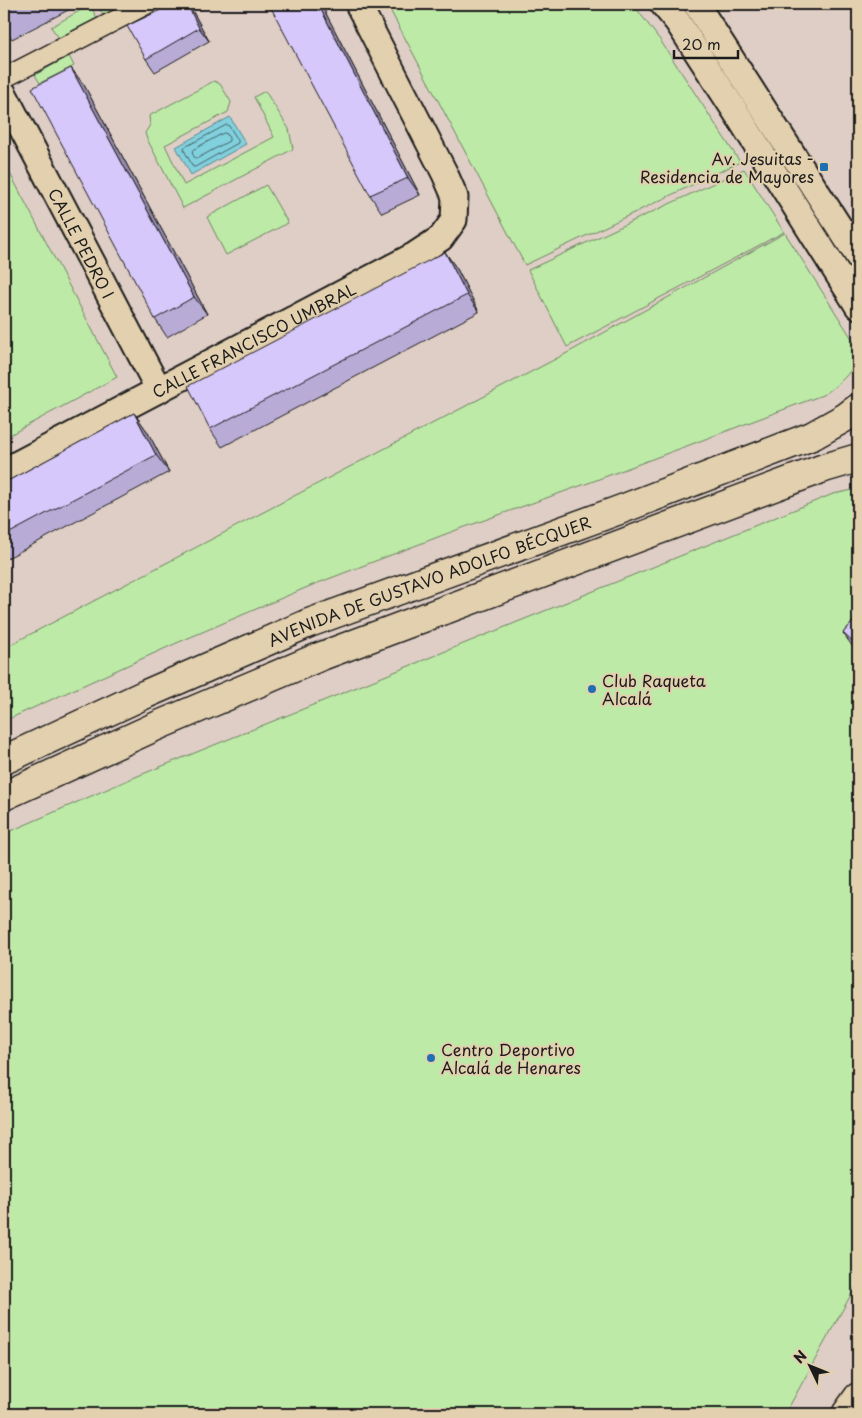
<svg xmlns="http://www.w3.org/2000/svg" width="862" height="1418" font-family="'Playpen Sans',sans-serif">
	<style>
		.green { fill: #bdeaa7; stroke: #6c8362 }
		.water { fill: #81d0dd; stroke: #598890 }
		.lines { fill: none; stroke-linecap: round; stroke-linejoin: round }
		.shore { stroke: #446469; stroke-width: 1 }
		.pedestrian-casing { stroke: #1c1c1c; stroke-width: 22 }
		.minor-casing { stroke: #1c1c1c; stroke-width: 29 }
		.tertiary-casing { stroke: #1c1c1c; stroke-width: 31 }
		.trunk-casing { stroke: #1c1c1c; stroke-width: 31 }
		.pedestrian { stroke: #e3d0ae; stroke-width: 19 }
		.minor { stroke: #e3d0ae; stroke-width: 25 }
		.tertiary { stroke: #e3d0ae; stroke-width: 28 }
		.trunk { stroke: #e3d0ae; stroke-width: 28 }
		.wall { fill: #b8acd7; stroke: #1c1c1c }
		.shaded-wall { fill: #968caf; stroke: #1c1c1c }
		.building { fill: #d6c8fa; stroke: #1c1c1c }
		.poi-dot { fill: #1f6fb2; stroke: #e3d0ae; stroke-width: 2 }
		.labels { text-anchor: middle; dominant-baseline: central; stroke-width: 4; stroke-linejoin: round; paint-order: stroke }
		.poi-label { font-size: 16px; fill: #1c1c1c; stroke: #e3d0ae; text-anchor: start }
		.street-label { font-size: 16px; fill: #1c1c1c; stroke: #e3d0ae }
	</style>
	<rect width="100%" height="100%" fill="#dfcec5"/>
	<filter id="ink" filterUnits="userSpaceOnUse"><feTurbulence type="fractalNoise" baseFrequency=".02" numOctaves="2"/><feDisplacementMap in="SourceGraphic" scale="10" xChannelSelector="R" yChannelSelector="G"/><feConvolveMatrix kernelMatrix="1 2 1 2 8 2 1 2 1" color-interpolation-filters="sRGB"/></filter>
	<g filter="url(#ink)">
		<path class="green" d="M97 4H124L103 15Z
			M387 4H633L660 40 740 162 525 265Z
			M90 5 97 18 59 38 51 27Z
			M69 56 74 66 40 83 35 75Z
			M214 81 220 84 231 102 228 112 165 145 184 185 274 137 254 97 265 91 289 129 293 149 183 208 147 139 145 133 150 125 149 116Z
			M4 162 117 377 4 438Z
			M744 169 784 232 567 347 528 270Z
			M266 185 288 223 226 255 207 217Z
			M785 233 858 348C858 369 840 383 825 394L591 482 451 532 310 586 179 642 4 721V648L569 352Z
			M858 489V1282L785 1414H4V834L128 780 833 494Z"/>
		<path class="water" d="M230 117 246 144 191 175 176 147Z"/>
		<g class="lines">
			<path class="shore" d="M227 125 229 126 238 140V143L195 167H193L184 150V148Z
				M224 133 227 134 229 138V141L198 158H195L192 153 193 150Z"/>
			<g class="pedestrian-casing">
				<path id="pedestrian" d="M4 78 147 4"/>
			</g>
			<g class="minor-casing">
				<g id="minor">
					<path d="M663 4 677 21 739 117 858 306"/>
					<path d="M696 4 858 256"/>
					<path id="s1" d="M4 94 159 390"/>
					<path id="s2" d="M4 471 415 255 441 238 454 220 455 197 445 174 358 4"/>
				</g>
			</g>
			<g class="tertiary-casing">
				<g id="tertiary">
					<path id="s3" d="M4 760 146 694 309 623 622 509 812 436 846 417 858 408"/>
					<path d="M4 796 159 725 319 657 824 468 858 458"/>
				</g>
			</g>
			<g class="trunk-casing">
				<path id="trunk" d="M846 1414 858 1397"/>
			</g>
			<use href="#pedestrian" class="pedestrian"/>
			<use href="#minor" class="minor"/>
			<use href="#tertiary" class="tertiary"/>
			<use href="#trunk" class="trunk"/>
		</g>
		<path class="wall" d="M4 4H80L12 39 4 28Z
			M321 4 420 195 382 213 370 195Z
			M193 12 209 41 155 72 146 59Z
			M71 68 84 85 207 314 167 337 155 319Z
			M445 252 457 269 479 312 222 447 210 429Z
			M134 413 147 431 169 472 4 560V483Z
			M858 616V653L855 650 843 633Z"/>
		<path class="shaded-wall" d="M187 4H188L193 12 209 41 199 28Z
			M318 4H321L420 195 408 178Z
			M71 68 84 85 207 314 194 297Z
			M445 252 457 269 479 312 467 295Z
			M134 413 147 431 169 472 156 455Z"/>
		<path class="building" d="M4 4H16L4 10Z
			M173 4H187L199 28 146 59 127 26Z
			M269 4H318L408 178 370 195Z
			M71 68 194 297 155 319 32 88Z
			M445 252 467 295 210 429 188 386Z
			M134 413 156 455 4 536V483Z
			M858 616V647L843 633Z"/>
	</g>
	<g class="poi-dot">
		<rect x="819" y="162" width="10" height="10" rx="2.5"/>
		<circle cx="592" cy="689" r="5"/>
		<circle cx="431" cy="1058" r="5"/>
	</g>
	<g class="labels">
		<g class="poi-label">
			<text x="814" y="158" text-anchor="end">Av. Jesuitas -<tspan x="814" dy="18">Residencia de Mayores</tspan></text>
			<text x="602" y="680">Club Raqueta<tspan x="602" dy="18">Alcalá</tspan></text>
			<text x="441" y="1049">Centro Deportivo<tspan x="441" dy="18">Alcalá de Henares</tspan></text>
		</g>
		<g class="street-label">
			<text stroke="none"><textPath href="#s1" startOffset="168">CALLE PEDRO I</textPath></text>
			<text stroke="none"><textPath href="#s2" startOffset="282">CALLE FRANCISCO UMBRAL</textPath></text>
			<text stroke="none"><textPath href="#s3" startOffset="462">AVENIDA DE GUSTAVO ADOLFO BÉCQUER</textPath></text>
		</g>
	</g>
	<rect width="862" height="1418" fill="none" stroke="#e3d0ae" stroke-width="20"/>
	<rect x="10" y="10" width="842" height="1398" fill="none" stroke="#1c1c1c" stroke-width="2" filter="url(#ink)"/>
	<g transform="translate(810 1366) rotate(313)" stroke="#e3d0ae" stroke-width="4" paint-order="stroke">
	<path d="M0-4L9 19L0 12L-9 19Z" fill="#1c1c1c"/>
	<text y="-8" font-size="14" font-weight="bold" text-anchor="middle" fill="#1c1c1c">N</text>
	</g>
	<path d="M674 50v8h64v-8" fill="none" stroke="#1c1c1c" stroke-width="2.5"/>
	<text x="682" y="50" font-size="15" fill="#1c1c1c" stroke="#e3d0ae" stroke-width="4" paint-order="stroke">20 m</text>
</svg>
